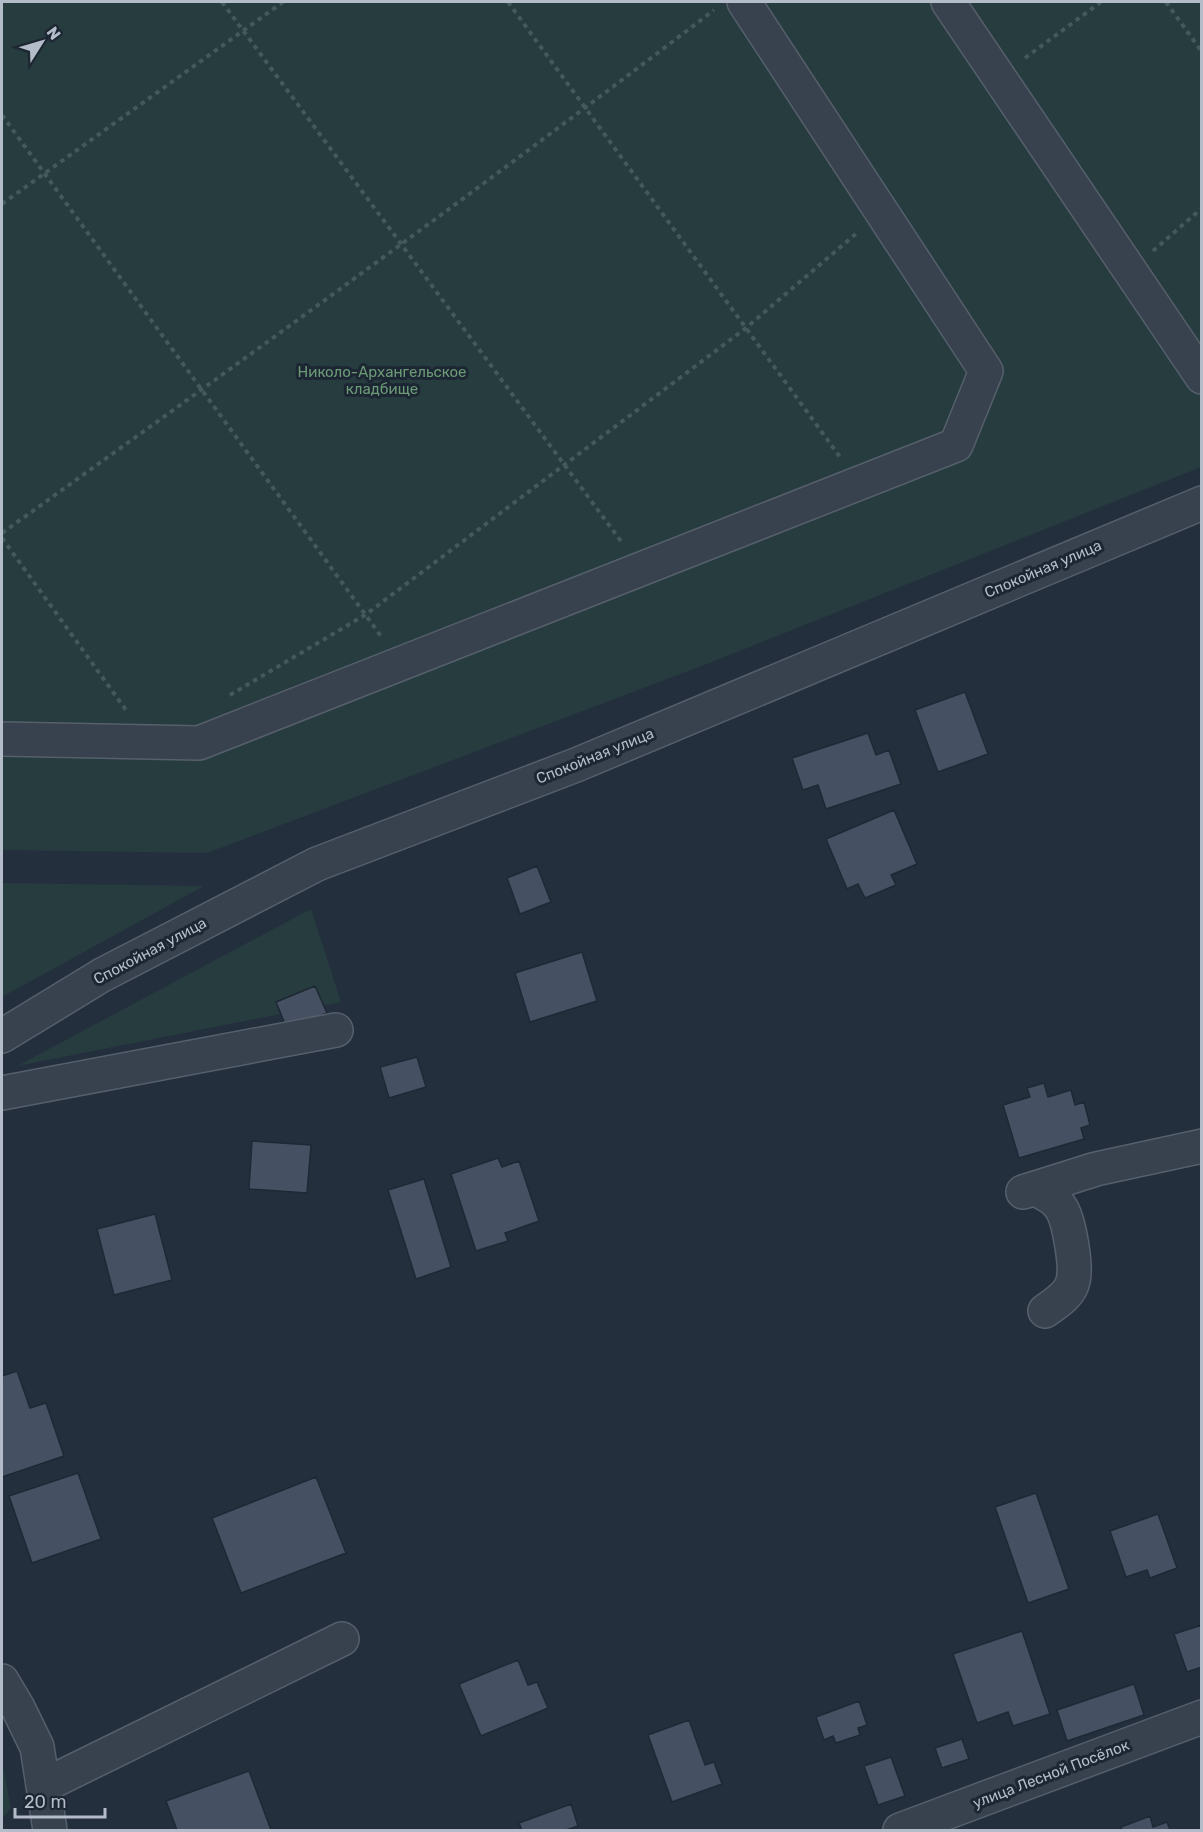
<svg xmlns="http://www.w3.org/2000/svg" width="1203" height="1832" font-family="Rubik,sans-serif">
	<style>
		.green { fill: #263c3f }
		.building { fill: #455162; stroke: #1f2835; stroke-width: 1.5 }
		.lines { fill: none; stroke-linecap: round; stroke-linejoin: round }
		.minor-casing { stroke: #565f6c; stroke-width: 36 }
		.path { stroke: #44595c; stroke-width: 4; stroke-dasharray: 4.5 4.5; stroke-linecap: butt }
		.minor { stroke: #38414e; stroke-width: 33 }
		.labels { text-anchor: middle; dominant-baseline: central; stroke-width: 6; stroke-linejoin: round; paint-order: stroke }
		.park-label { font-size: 15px; fill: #6b9a76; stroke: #1d2633 }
		.street-label { font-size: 15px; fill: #b4bcc9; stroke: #1d2633 }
	</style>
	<rect width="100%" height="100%" fill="#242f3e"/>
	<path class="green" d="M2 2H1201V467L707 664 207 853 2 850Z
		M2 883 204 886 2 997Z
		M311 909 341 1002 17 1066Z
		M2 1762 11 1808 2 1819Z"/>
	<path class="building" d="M965 692 988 754 938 772 915 710Z
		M868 733 876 755 889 750 901 784 826 809 818 785 803 790 792 758Z
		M894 810 917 864 891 875 896 885 865 898 858 884 847 889 826 839Z
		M537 866 551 902 520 914 507 878Z
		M582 952 597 1001 530 1022 515 973Z
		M315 986 327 1013 287 1029 276 1002Z
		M417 1057 426 1087 389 1098 380 1067Z
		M1044 1083 1048 1097 1071 1090 1075 1105 1084 1102 1090 1125 1081 1128 1084 1139 1019 1158 1003 1105 1030 1097 1027 1088Z
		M252 1141 311 1145 307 1193 249 1189Z
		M498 1158 502 1167 519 1161 539 1221 505 1233 508 1241 476 1251 451 1174Z
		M424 1179 451 1267 416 1279 388 1190Z
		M155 1214 172 1280 114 1295 97 1229Z
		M17 1371 30 1408 46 1403 64 1456 2 1477V1376Z
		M78 1473 101 1539 32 1563 9 1496Z
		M316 1477 346 1553 241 1593 212 1518Z
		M1036 1493 1069 1589 1028 1603 995 1507Z
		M1158 1514 1177 1568 1150 1578 1147 1570 1126 1577 1110 1531Z
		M1202 1625V1667L1187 1672 1174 1634Z
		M1022 1631 1050 1714 1013 1726 1008 1712 977 1723 953 1654Z
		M518 1660 528 1685 537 1682 548 1708 481 1736 459 1684Z
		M1134 1684 1144 1715 1067 1741 1057 1710Z
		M859 1701 867 1725 858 1728 860 1735 836 1743 833 1736 824 1740 816 1717Z
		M689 1720 705 1765 714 1762 722 1784 672 1802 648 1735Z
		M962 1739 969 1759 942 1768 935 1748Z
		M891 1757 905 1796 878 1805 864 1766Z
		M249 1771 271 1830H177L166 1801Z
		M571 1804 578 1826 566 1830H522L519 1823Z
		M1150 1816 1153 1827 1167 1822 1170 1830H1122L1121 1827Z"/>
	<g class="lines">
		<g class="minor-casing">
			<path id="minor" d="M948 2 1202 377
				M2 739 199 743 956 445 986 371 744 2
				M2 1036 102 975 317 864 576 765 1202 503
				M2 1093 336 1030
				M1035 1189C1044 1193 1056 1199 1061 1208 1069 1220 1077 1266 1073 1281 1070 1295 1056 1303 1045 1311
				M1023 1192 1096 1169 1202 1146
				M2 1681 18 1708 37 1747 50 1830
				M43 1786 342 1639
				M900 1830 1202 1717"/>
		</g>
		<path class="path" d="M222 2 623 544
			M508 2 840 457
			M1166 2 1202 52
			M1025 58 1101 2
			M2 115 383 639
			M2 204 283 2
			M1153 251 1202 208
			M2 533C241 362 480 189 714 10
			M2 538 126 710
			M230 695 365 615 746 328 858 232"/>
		<use href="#minor" class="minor"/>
	</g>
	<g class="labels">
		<g class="park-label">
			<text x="382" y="372">Николо-Архангельское<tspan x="382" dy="17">кладбище</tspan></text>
		</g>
		<g class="street-label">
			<text transform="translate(1043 569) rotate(-23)">Спокойная улица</text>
			<text transform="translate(595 756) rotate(-22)">Спокойная улица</text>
			<text transform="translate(150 951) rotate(-28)">Спокойная улица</text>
			<text transform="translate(1051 1774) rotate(-21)">улица Лесной Посёлок</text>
		</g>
	</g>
	<rect width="1203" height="1832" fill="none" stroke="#b4bcc9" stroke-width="6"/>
	<g transform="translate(42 42) rotate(53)" stroke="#1d2633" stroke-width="4.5" paint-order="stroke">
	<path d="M0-4.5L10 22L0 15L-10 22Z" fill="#b4bcc9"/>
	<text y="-9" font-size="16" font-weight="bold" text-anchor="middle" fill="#b4bcc9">N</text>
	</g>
	<path d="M15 1808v9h90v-9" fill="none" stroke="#b4bcc9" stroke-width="3"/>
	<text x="24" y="1808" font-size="18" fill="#b4bcc9" stroke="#1d2633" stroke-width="4.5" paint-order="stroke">20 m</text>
</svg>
